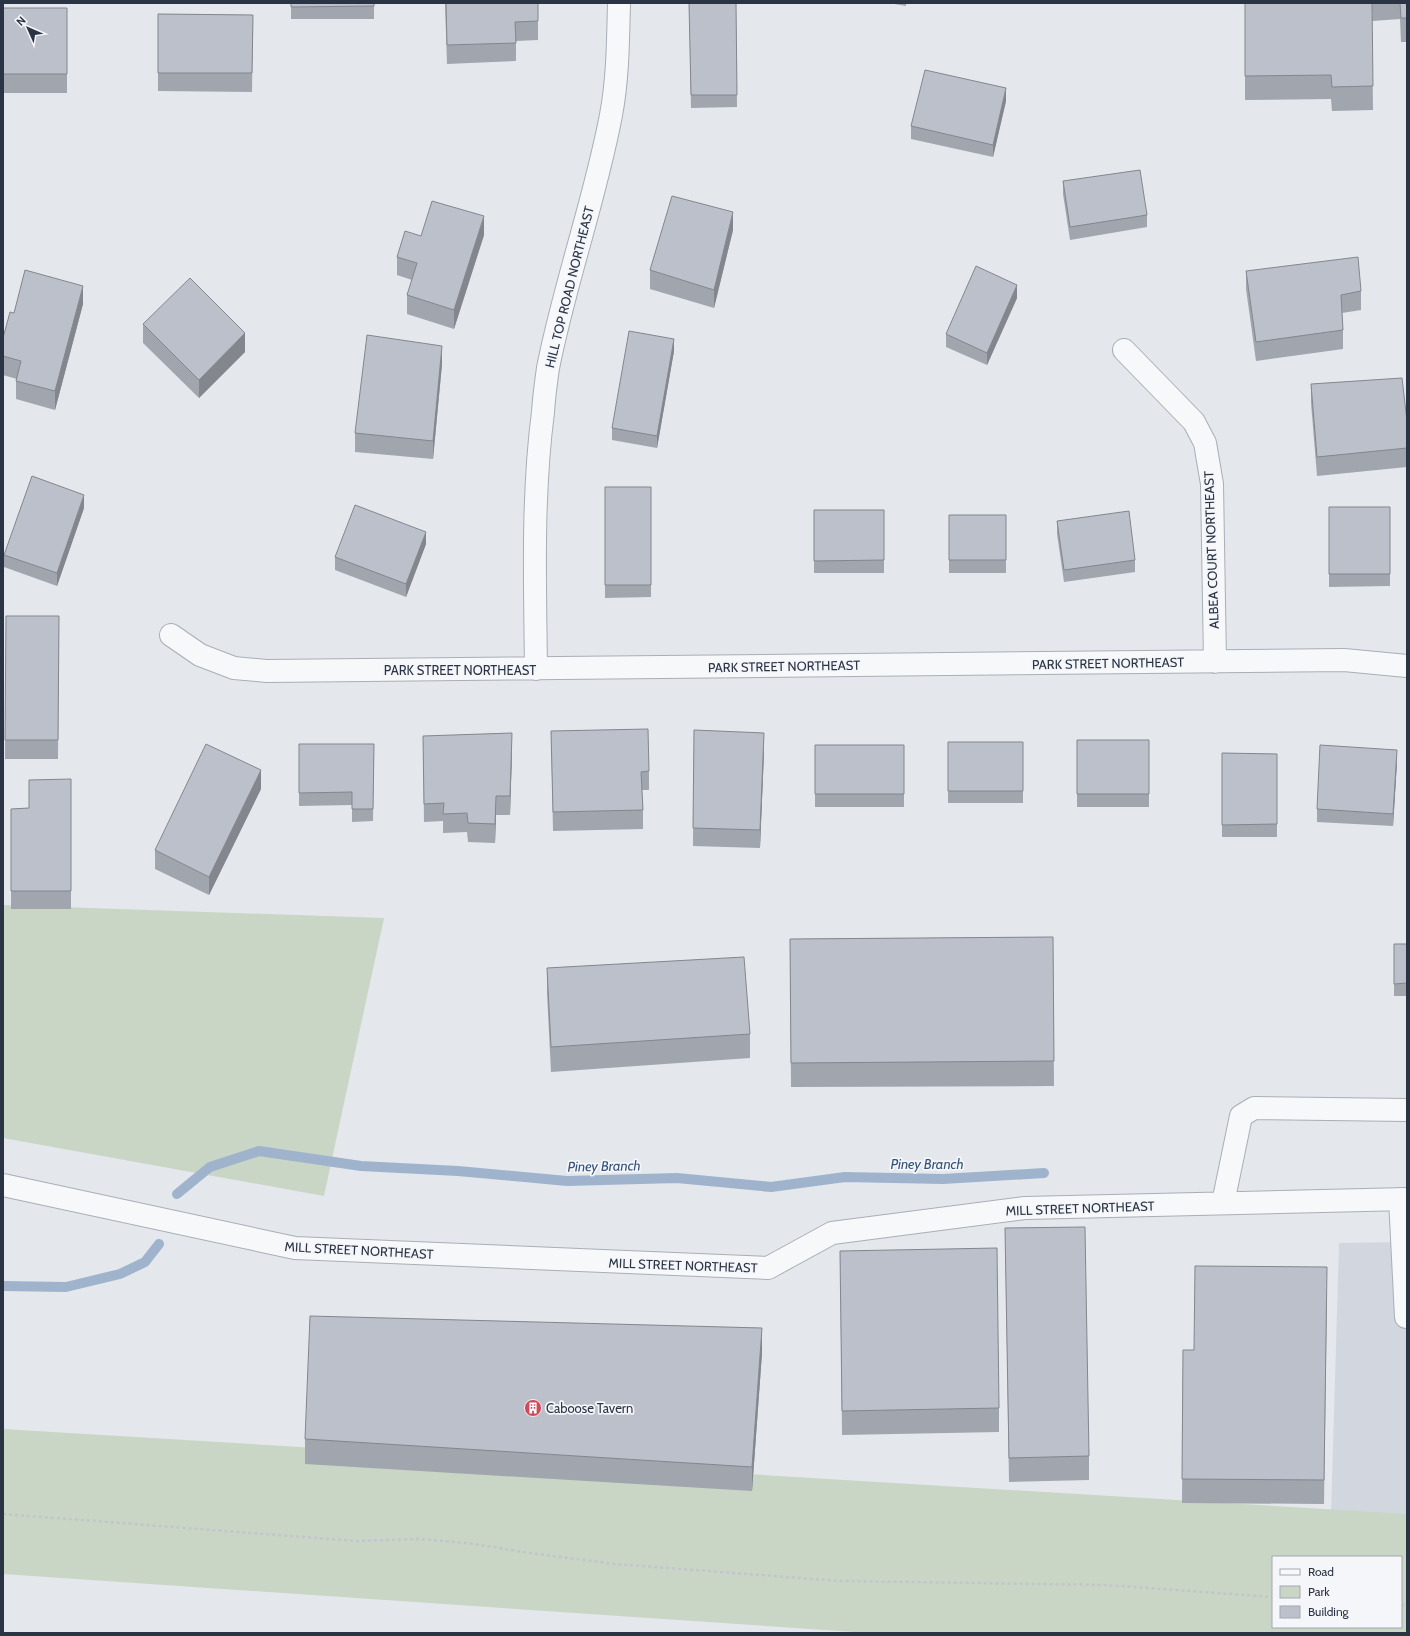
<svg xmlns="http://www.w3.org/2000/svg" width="1410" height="1636" font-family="Cabin,sans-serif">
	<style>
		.built { fill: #d2d6de }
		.green { fill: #c9d6c5; fill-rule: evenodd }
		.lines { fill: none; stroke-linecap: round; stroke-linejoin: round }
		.stream { stroke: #9fb4cc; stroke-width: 10 }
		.minor-casing { stroke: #a9aeb7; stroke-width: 24 }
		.path { stroke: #c2c5cb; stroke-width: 2.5; stroke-dasharray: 3 3; stroke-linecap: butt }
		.minor { stroke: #f7f8fa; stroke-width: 22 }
		.wall { fill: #a1a5ae }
		.shaded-wall { fill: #83868d }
		.building { fill: #bbc0ca; stroke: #83868d }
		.labels { text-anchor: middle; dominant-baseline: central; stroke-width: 3.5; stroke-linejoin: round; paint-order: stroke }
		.street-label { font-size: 13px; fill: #2b3445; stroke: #f4f6f9 }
		.poi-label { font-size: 13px; fill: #2b3445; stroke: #f4f6f9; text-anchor: start }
		.water-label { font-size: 14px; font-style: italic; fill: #34527a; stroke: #f4f6f9 }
	</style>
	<rect width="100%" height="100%" fill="#e4e7ec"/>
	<path class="built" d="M1407 1242V1520L1331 1515 1339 1243Z"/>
	<path class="green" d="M3 905 384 918 324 1196 3 1138Z
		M3 1429 1407 1514V1633H869L3 1574ZM1273 1557H1401V1627H1273Z"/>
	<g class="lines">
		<path class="stream" d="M177 1194 210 1167 259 1151 361 1166 458 1171 567 1181 677 1178 771 1187 845 1177 943 1179 1044 1173
			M3 1286 66 1287 120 1274 145 1262 159 1244"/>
		<g class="minor-casing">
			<path id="minor" d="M1124 350 1194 422 1205 443 1212 484 1215 662
				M171 635 200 655 234 668 267 671 1344 660 1407 666
				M536 669C535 583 532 497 543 412 544 397 546 382 548 368 565 282 595 200 611 115 618 78 618 40 619 3
				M3 1185 295 1248 768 1268 832 1233 1025 1208 1407 1199
				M1400 1199 1406 1317H1407
				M1223 1203 1241 1116 1254 1108 1407 1110"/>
		</g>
		<path class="path" d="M3 1514 356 1541 418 1539 468 1543 530 1553 615 1564 840 1581 1106 1585 1273 1597
			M1401 1605 1407 1606"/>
		<use href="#minor" class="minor"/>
	</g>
	<path class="wall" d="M291 3H374V19H291Z
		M445 3H538V40L516 41V61L447 64Z
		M689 3H736L737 107 691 108Z
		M889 3H906V6Z
		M1245 3H1407V42H1401L1400 19 1372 21 1373 110 1332 111 1331 99 1245 100Z
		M3 8H67V93H3Z
		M158 14 253 15 252 92 158 91Z
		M1006 101 993 157 911 139V126Z
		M1063 181 1147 215V227L1070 240 1063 194Z
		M733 230 714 308 650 289V270Z
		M484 235 454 329 407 314V295L412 280 397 275V257L421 236Z
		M1246 271 1361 291V310L1342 313 1343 330V349L1256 361 1246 289Z
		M1017 298 987 365 946 347V334Z
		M83 304 55 410 16 399V381L17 379 3 375V338L14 313Z
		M143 324 245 352 199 398 143 343Z
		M674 351 657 448 612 440V428Z
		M442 364 433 459 355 452V433Z
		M1311 384 1407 421V467L1317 476 1311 403Z
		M605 487H651V597L605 598Z
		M1329 507H1390V586L1329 587Z
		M84 508 57 586 4 567V555Z
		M814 510H884V573H814Z
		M949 515H1006V573H949Z
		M1057 521 1135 560V572L1064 582 1057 534Z
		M426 544 406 597 335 570V557Z
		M6 616H59L58 759H5Z
		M694 730 764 752 760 848 693 846Z
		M551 731 649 771V790H642L643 810V829L553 831Z
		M423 736 512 752 510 815H496L495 843 468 842 467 832 443 833V821L424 822Z
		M1077 740H1149V807H1077Z
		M948 742H1023V803H948Z
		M299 744H374L373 821 352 822V805L299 806Z
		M815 745H904V807H815Z
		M1222 753 1277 754V837H1222Z
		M1397 762 1393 826 1317 822V809Z
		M71 779V909H11V809L29 808Z
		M261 789 209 895 155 869V850Z
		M1053 937 1054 1086 791 1087 790 939Z
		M1394 944H1407V996H1394Z
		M547 968 750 1034V1058L551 1072 547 993Z
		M1005 1228 1089 1456V1480L1009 1482Z
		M840 1251 999 1408V1432L842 1435Z
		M1327 1291 1324 1504 1182 1503 1183 1350H1194Z
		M762 1353 752 1491 305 1464V1439Z"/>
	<path class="shaded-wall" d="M1006 88V101L993 157V145Z
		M733 212V230L714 308V290Z
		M484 216V235L454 329V310Z
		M1017 285V298L987 365V353Z
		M83 286V304L55 410V391Z
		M245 333V352L199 398V380Z
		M674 339V351L657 448V436Z
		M442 346V364L433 459V441Z
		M84 495V508L57 586V573Z
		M426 532V544L406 597V584Z
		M512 733V752L510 815V796Z
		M764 733V752L760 848V830Z
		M1397 750V762L1393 826V814Z
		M261 770V789L209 895V877Z
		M496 796V815L495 843V824Z
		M762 1328V1353L752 1491V1467Z"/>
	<path class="building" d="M291 3H374V6L291 7Z
		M446 3H538V21L515 22 516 43 447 45Z
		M689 3H736L737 95H691Z
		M1245 3H1372L1373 86 1332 87 1331 75 1245 76Z
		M1400 3H1407V18H1401Z
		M3 8H67V74H3Z
		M158 14 253 15 252 73H158Z
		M925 70 1006 88 993 145 911 126Z
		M1140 170 1147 215 1070 227 1063 181Z
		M672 196 733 212 714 290 650 270Z
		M432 201 484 216 454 310 407 295 417 263 397 257 405 231 421 236Z
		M1358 257 1361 291 1341 295 1343 330 1256 342 1246 271Z
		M976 266 1017 285 987 353 946 334Z
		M25 270 83 286 55 391 16 381 21 361 3 356V338L10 312 14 313Z
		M190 278 245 333 199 380 143 324Z
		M629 331 674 339 657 436 612 428Z
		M367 335 442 346 433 441 355 433Z
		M1402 378 1407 421V448L1317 457 1311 384Z
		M32 476 84 495 57 573 4 555Z
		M605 487H651V585H605Z
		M355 505 426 532 406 584 335 557Z
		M1329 507H1390V574H1329Z
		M814 510H884V560L814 561Z
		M1129 511 1135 560 1064 570 1057 521Z
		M949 515H1006V560H949Z
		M6 616H59L58 740H5Z
		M648 729 649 771 641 772 643 810 553 812 551 731Z
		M694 730 764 733 760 830 693 828Z
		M512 733 510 796H496L495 824 468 823 467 813 443 814 444 803 424 804 423 736Z
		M1077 740H1149V794H1077Z
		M948 742H1023V791H948Z
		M206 744 261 770 209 877 155 850Z
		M299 744H374L373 809H352V792L299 793Z
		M815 745H904V794H815Z
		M1320 745 1397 750 1393 814 1317 809Z
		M1222 753 1277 754V824L1222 825Z
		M71 779V891H11V809L29 808V780Z
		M1053 937 1054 1061 791 1063 790 939Z
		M1394 944H1407V983L1394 984Z
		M744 957 750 1034 551 1047 547 968Z
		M1085 1227 1089 1456 1009 1458 1005 1228Z
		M997 1248 999 1408 842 1411 840 1251Z
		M1195 1266 1327 1267 1324 1480 1182 1479 1183 1350H1194Z
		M310 1316 762 1328 752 1467 305 1439Z"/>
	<defs>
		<g id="building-disc" transform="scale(0.9)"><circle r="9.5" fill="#d1495b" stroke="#f4f6f9"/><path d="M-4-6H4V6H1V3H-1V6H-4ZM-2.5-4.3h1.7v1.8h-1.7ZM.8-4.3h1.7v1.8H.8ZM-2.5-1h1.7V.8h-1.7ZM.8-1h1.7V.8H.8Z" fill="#fff"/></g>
	</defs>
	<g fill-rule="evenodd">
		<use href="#building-disc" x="533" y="1408"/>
	</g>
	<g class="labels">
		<g class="street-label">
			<text transform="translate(569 287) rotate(-76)">HILL TOP ROAD NORTHEAST</text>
			<text transform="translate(1211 550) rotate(-92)">ALBEA COURT NORTHEAST</text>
			<text transform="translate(1108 663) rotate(-1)">PARK STREET NORTHEAST</text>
			<text transform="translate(784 666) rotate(-1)">PARK STREET NORTHEAST</text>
			<text x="460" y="670">PARK STREET NORTHEAST</text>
			<text transform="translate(1080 1208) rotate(-2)">MILL STREET NORTHEAST</text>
			<text transform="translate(359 1250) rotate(3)">MILL STREET NORTHEAST</text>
			<text transform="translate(683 1265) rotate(2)">MILL STREET NORTHEAST</text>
		</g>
		<g class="poi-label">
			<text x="546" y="1408">Caboose Tavern</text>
		</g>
		<g class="water-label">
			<text x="927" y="1164">Piney Branch</text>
			<text transform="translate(604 1166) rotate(-1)">Piney Branch</text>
		</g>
	</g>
	<rect width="1410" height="1636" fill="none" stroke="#2b3445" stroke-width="8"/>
	<rect x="1272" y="1556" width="130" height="72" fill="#f4f6f9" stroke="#a4a8b1"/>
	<rect x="1280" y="1569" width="20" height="6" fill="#f7f8fa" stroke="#a4a8b1"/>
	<text x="1308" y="1576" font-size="12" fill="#2b3445">Road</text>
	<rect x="1280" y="1586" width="20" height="12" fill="#c9d6c5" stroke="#a4a8b1"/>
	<text x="1308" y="1596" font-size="12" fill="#2b3445">Park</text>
	<rect x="1280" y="1606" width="20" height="12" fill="#bbc0ca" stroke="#a4a8b1"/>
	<text x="1308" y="1616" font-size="12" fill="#2b3445">Building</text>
	<g transform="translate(28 28) rotate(315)" stroke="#f4f6f9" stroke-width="3" paint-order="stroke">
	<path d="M0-3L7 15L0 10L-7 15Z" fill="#2b3445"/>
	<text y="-6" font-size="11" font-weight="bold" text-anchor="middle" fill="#2b3445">N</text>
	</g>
</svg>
